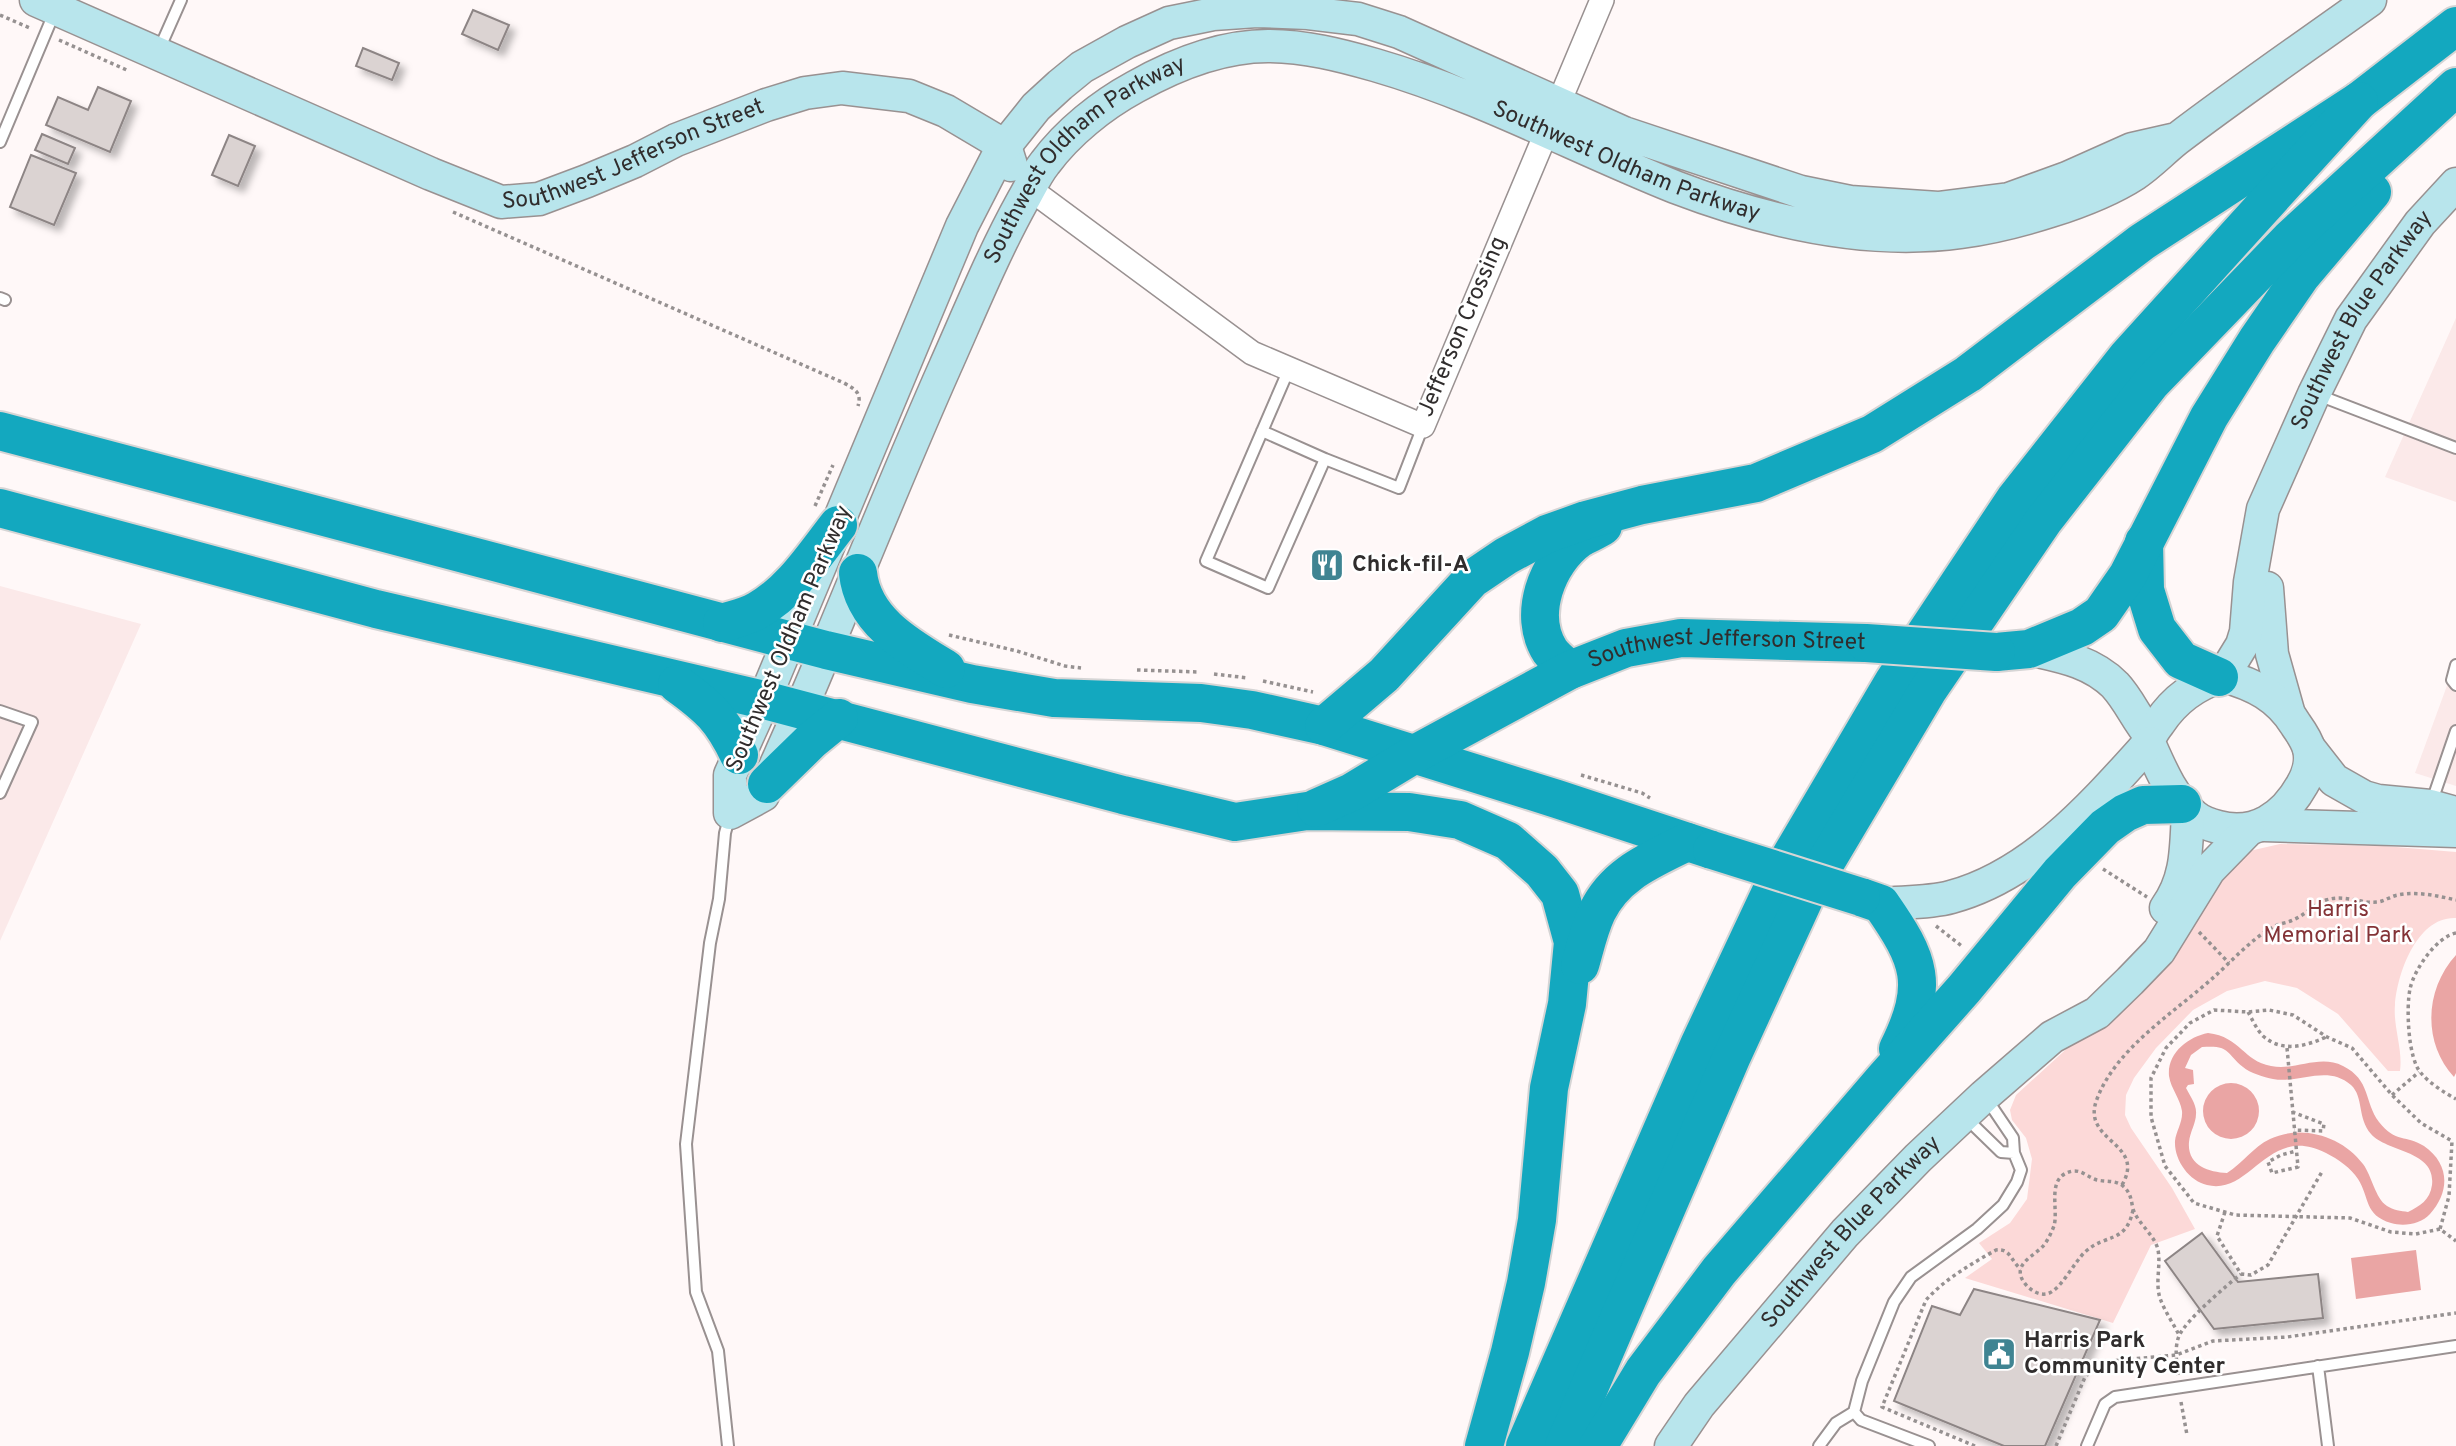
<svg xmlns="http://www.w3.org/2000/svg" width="2456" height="1446" font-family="Overpass,sans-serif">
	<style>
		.built { fill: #fbe9e9 }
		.green { fill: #fcd9d8 }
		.water { fill: #eaa5a4; fill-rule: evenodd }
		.building { fill: #dbd3d2; stroke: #8d8585; stroke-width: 2; filter: url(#shadow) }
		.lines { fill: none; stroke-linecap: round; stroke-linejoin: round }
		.lane-casing { stroke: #999191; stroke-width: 14 }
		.street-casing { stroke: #999191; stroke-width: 26 }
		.secondary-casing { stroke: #999191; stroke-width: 35 }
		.highway-casing { stroke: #d6d5d5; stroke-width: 42 }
		.path { stroke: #969191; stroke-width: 3.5; stroke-dasharray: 3.5 3.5; stroke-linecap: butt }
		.lane { stroke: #fff; stroke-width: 10 }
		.street { stroke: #fff; stroke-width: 23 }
		.secondary { stroke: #b8e5ec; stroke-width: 32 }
		.highway { stroke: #13a8bf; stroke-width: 38 }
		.highway-bridge-casing { stroke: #d6d5d5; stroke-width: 42; stroke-linecap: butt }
		.highway-bridge { stroke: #13a8bf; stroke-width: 38 }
		.labels { text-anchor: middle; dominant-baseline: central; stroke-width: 5; stroke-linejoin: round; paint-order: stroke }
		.street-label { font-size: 23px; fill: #302d2d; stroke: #fff }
		.poi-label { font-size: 23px; font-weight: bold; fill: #302d2d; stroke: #fff; text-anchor: start }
		.park-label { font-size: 23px; fill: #843337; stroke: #fff }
	</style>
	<defs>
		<filter id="shadow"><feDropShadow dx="6" dy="6" stdDeviation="3.5" flood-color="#0004"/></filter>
	</defs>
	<rect width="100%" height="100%" fill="#fff8f8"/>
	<path class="built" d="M2456 318V502L2385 477Z
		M0 586 141 624 0 941Z
		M2456 661V786L2415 773Z"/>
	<path class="green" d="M2280 844 2384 846 2456 852V918C2417 916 2397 974 2395 1005 2393 1027 2403 1049 2400 1071H2388L2338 1014 2297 988 2265 981 2227 991 2193 1010 2156 1048 2134 1078 2126 1095 2125 1115 2131 1128 2172 1188 2195 1229 2151 1245 2113 1323 1965 1278 1992 1259 1979 1243 2010 1223 2027 1199 2032 1159 2026 1138 2012 1120 2010 1110 2016 1095 2167 957 2204 896 2245 852Z"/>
	<path class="water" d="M2456 955V1073L2454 1077C2422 1042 2425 989 2456 955Z
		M2208 1033C2241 1037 2243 1061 2271 1066 2296 1071 2319 1054 2343 1066 2371 1080 2364 1102 2379 1122 2395 1143 2407 1135 2424 1146 2450 1164 2450 1192 2430 1214 2421 1224 2404 1227 2391 1223 2364 1215 2370 1198 2358 1179 2351 1168 2338 1159 2326 1153 2268 1123 2251 1196 2207 1185 2189 1181 2174 1160 2175 1141 2176 1131 2183 1122 2182 1111 2180 1098 2171 1089 2169 1076 2167 1053 2188 1037 2208 1033ZM2202 1047C2230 1045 2225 1052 2243 1067 2250 1073 2264 1077 2273 1079 2300 1084 2327 1064 2351 1085 2364 1097 2357 1118 2371 1134 2388 1153 2436 1150 2432 1185 2430 1200 2420 1206 2408 1212 2401 1211 2393 1210 2387 1206 2375 1198 2372 1176 2363 1164 2342 1136 2301 1124 2270 1139 2253 1147 2243 1163 2227 1173 2208 1172 2187 1165 2189 1142 2190 1132 2196 1123 2196 1114 2197 1105 2190 1096 2186 1088L2188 1085 2194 1084 2193 1070 2185 1068 2191 1055Z
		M2203 1111a28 28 0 1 1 56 0a28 28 0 1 1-56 0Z
		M2416 1250 2421 1290 2356 1299 2351 1258Z"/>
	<path class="building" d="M473 10 509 25 498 50 462 34Z
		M363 48 399 63 392 80 356 66Z
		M98 87 131 101 110 152 46 125 58 97 88 110Z
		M42 134 75 148 68 164 35 150Z
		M229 135 255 146 238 186 212 175Z
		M31 155 76 173 54 225 10 207Z
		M2202 1233 2238 1282 2318 1274 2323 1318 2214 1329 2165 1261Z
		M1974 1289 2100 1320 2045 1446H2004L1894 1401 1932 1306 1960 1315Z"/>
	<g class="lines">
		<g class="lane-casing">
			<path id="lane" d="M158 52 181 0
				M0 142 55 11
				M0 298 5 300
				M2318 395 2456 448
				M1262 431 1325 459 1268 588 1206 561 1289 369
				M1325 459 1399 488 1423 426
				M2456 665 2452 680 2456 685
				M0 711 32 722 0 793
				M2431 804 2456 731
				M1965 1117 2001 1152 2014 1153
				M2318 1366 2328 1446
				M728 1446 718 1351 696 1292 686 1144 710 943 719 899 725 833 730 815
				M1819 1446 1836 1423 1854 1412
				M1929 1446 1861 1420 1854 1412 1862 1381 1894 1302 1911 1277 1977 1229 2003 1205 2017 1182 2021 1170 2014 1153 2013 1138 1986 1098
				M2087 1446 2105 1404 2115 1397 2456 1346"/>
		</g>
		<g class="street-casing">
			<path id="street" d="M1030 189 1252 353 1423 426 1602 0"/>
		</g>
		<g class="secondary-casing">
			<g id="secondary">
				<path id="s1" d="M36 0 431 174 501 202 539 199 587 181 635 161 676 140 766 105 805 93 842 88 909 96 946 111 1005 146 1011 165"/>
				<path id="s2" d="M2176 139 2132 149 2067 178 2009 199 1938 208 1850 202 1801 192 1624 133 1399 32 1358 19 1308 13 1257 11 1213 14 1169 23 1127 42 1082 67 1060 85 1036 107 1000 152 962 226 764 700 730 775V813L763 795C781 752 801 710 819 666 861 566 901 466 945 367 970 311 993 254 1023 200 1030 188 1036 174 1045 163 1068 132 1102 105 1135 87 1176 64 1221 46 1268 46 1305 46 1340 55 1375 65 1479 95 1575 147 1675 187 1764 221 1867 245 1961 232 2012 225 2092 202 2135 174 2150 164 2163 150 2177 139 2240 91 2306 46 2370 0"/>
				<path d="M2267 588 2272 654 2288 711"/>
				<path d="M2029 649C2060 656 2091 661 2115 685 2129 700 2137 720 2150 735"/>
				<path id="s3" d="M2223 676 2242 645 2246 632 2250 582 2263 509 2314 394 2351 319 2420 223 2456 184"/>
				<path d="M2223 676C2254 684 2279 697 2296 725 2301 732 2307 741 2309 749 2312 761 2308 775 2302 785 2284 817 2255 837 2218 827 2210 825 2201 822 2194 816 2172 797 2161 770 2149 743 2150 734 2154 730 2159 723 2175 699 2195 684 2223 676Z"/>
				<path d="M2309 748 2334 780 2364 797 2378 801 2430 806 2456 813"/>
				<path d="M2264 825 2456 831"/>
				<path d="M1881 904C1904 902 1929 903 1951 897 2033 875 2094 804 2149 743"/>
				<path d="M2166 908C2188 878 2186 846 2188 811"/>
				<path id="s4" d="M1671 1446 1699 1405 1845 1233 1918 1158 1984 1096 2052 1037 2097 1013 2130 981 2159 951 2209 870 2248 830"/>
			</g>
		</g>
		<g class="highway-casing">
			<g id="highway">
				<path d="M0 431 826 650 972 684 1054 698 1201 703 1252 710 1324 726 1557 799 1712 850"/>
				<path d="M0 508 376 609 764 700 1123 795 1235 822 1307 811 1409 812 1460 820 1508 841 1542 871 1560 894 1573 942 1567 1004 1549 1088 1537 1220 1526 1283 1510 1352 1484 1446"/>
				<path d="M2144 542 2145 590 2157 629 2181 660 2219 677"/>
				<path d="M858 573C863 621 908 646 946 669"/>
				<path d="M722 623C734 619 747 617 758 610 792 591 815 554 838 525"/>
				<path d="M1996 652 2029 649 2082 627 2101 614 2128 575 2209 417 2257 340 2301 276 2372 192"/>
				<path d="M1570 670C1563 664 1555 658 1550 651 1527 615 1547 562 1579 539 1587 534 1596 531 1603 526"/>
				<path d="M677 684C709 707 722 719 739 755"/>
				<path d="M1324 726 1384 675 1472 579 1506 556 1547 534 1586 520 1642 505 1756 483 1872 434 1968 374 2142 242 2359 101 2456 26"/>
				<path d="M767 784 812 740 839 718"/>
				<path id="s5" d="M1316 808 1352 792 1415 754 1570 670 1626 648 1681 638 1866 643"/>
				<path d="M1861 897 1881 904C1920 960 1930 984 1898 1049"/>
				<path d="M1580 965C1585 948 1589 929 1597 912 1615 874 1651 860 1687 842"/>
				<path d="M1525 1446 1699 1045 1776 881 1894 681 2015 499 2127 357 2359 101"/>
				<path d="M1564 1446 1732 1056 1805 897 1928 690 2044 520 2151 383 2291 238 2456 87"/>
				<path d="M1598 1446 1643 1372 1719 1271 1884 1079 1964 989 2060 873 2105 827 2125 813 2143 805 2182 804"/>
			</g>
		</g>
		<path class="path" d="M0 15 32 29
			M59 40 129 71
			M453 212 844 383C855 389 862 393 858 406
			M815 506 833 465
			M949 635 1017 651 1065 666 1081 668
			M1137 670 1200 672
			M1214 674 1248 678
			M1263 681 1313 692
			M1581 775 1642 793 1650 798
			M2103 869 2147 897
			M1936 926 1963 947
			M2199 932 2229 963
			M2456 933C2436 937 2414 970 2410 989 2406 1008 2408 1059 2421 1073 2429 1083 2445 1093 2456 1099
			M2248 1012C2252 1019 2257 1030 2263 1036 2282 1053 2306 1046 2326 1037
			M2287 1048 2298 1167 2272 1173 2268 1162 2281 1155 2296 1151
			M2392 1095 2419 1072
			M2292 1112 2324 1124 2323 1131 2294 1130
			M2122 1185C2147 1142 2080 1142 2097 1099 2116 1048 2175 1012 2214 977 2232 961 2252 938 2275 926 2281 923 2288 923 2295 919 2306 914 2314 904 2326 900 2345 894 2360 904 2378 902 2385 901 2391 896 2398 895 2417 891 2438 896 2456 900
			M2133 1210C2126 1244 2106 1233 2085 1252 2074 1262 2060 1292 2046 1294 2039 1295 2032 1291 2027 1286 2008 1265 2034 1257 2044 1245 2048 1240 2052 1231 2054 1226 2059 1208 2045 1176 2073 1171 2082 1170 2089 1178 2097 1180 2106 1182 2116 1180 2123 1186 2131 1193 2131 1200 2133 1209 2138 1224 2155 1235 2158 1250 2161 1265 2155 1283 2160 1298 2164 1310 2173 1323 2179 1335
			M2225 1212 2217 1236 2241 1274 2251 1275 2268 1265 2323 1170
			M2440 1229 2416 1234 2391 1232 2350 1218 2235 1215 2194 1203 2165 1166 2151 1117V1078L2166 1048 2190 1023 2214 1010 2248 1012 2269 1010 2293 1015 2327 1037 2352 1048 2392 1095 2421 1123 2452 1141 2449 1196 2440 1229 2456 1241
			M2178 1375C2177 1363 2174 1348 2179 1336 2185 1321 2227 1285 2241 1274
			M2181 1402 2187 1435
			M1975 1446 1882 1407 1926 1300C1945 1279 1971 1264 1996 1250 2011 1248 2011 1262 2021 1269
			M2056 1446 2085 1377 2100 1362 2176 1355 2213 1341 2287 1337 2456 1313"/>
		<use href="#lane" class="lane"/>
		<use href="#street" class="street"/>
		<use href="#secondary" class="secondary"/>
		<use href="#highway" class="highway"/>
		<g class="highway-bridge-casing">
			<path id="highway-bridge" d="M1866 643 1996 652
				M1712 850 1861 897"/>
		</g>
		<use href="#highway-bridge" class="highway-bridge"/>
	</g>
	<defs>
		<g id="restaurant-square" transform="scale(1.75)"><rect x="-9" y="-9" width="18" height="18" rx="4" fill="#3f8492" stroke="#fff"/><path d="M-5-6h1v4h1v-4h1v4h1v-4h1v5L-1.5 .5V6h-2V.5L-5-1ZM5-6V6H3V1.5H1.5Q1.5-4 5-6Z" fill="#fff"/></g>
		<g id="civic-square" transform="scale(1.75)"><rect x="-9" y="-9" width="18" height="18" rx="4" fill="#3f8492" stroke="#fff"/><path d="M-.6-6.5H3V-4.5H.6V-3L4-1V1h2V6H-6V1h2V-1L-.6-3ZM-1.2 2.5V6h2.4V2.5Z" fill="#fff"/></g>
	</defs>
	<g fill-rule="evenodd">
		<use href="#restaurant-square" x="1327" y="565"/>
		<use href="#civic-square" x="1999" y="1354"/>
	</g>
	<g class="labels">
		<g class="street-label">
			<text stroke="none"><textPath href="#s1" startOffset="648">Southwest Jefferson Street</textPath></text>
			<text stroke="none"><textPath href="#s2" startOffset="3356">Southwest Oldham Parkway</textPath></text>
			<text stroke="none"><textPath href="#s2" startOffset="2748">Southwest Oldham Parkway</textPath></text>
			<text stroke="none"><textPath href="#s3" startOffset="388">Southwest Blue Parkway</textPath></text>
			<text transform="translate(1463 327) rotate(-67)">Jefferson Crossing</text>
			<text transform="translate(790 639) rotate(-67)">Southwest Oldham Parkway</text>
			<text stroke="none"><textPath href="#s5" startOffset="450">Southwest Jefferson Street</textPath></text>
			<text stroke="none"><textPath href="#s4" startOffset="280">Southwest Blue Parkway</textPath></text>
		</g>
		<g class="poi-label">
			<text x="1352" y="565">Chick-fil-A</text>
			<text x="2024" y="1341">Harris Park<tspan x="2024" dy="26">Community Center</tspan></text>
		</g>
		<g class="park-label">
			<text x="2338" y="910">Harris<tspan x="2338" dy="26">Memorial Park</tspan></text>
		</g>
	</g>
</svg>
